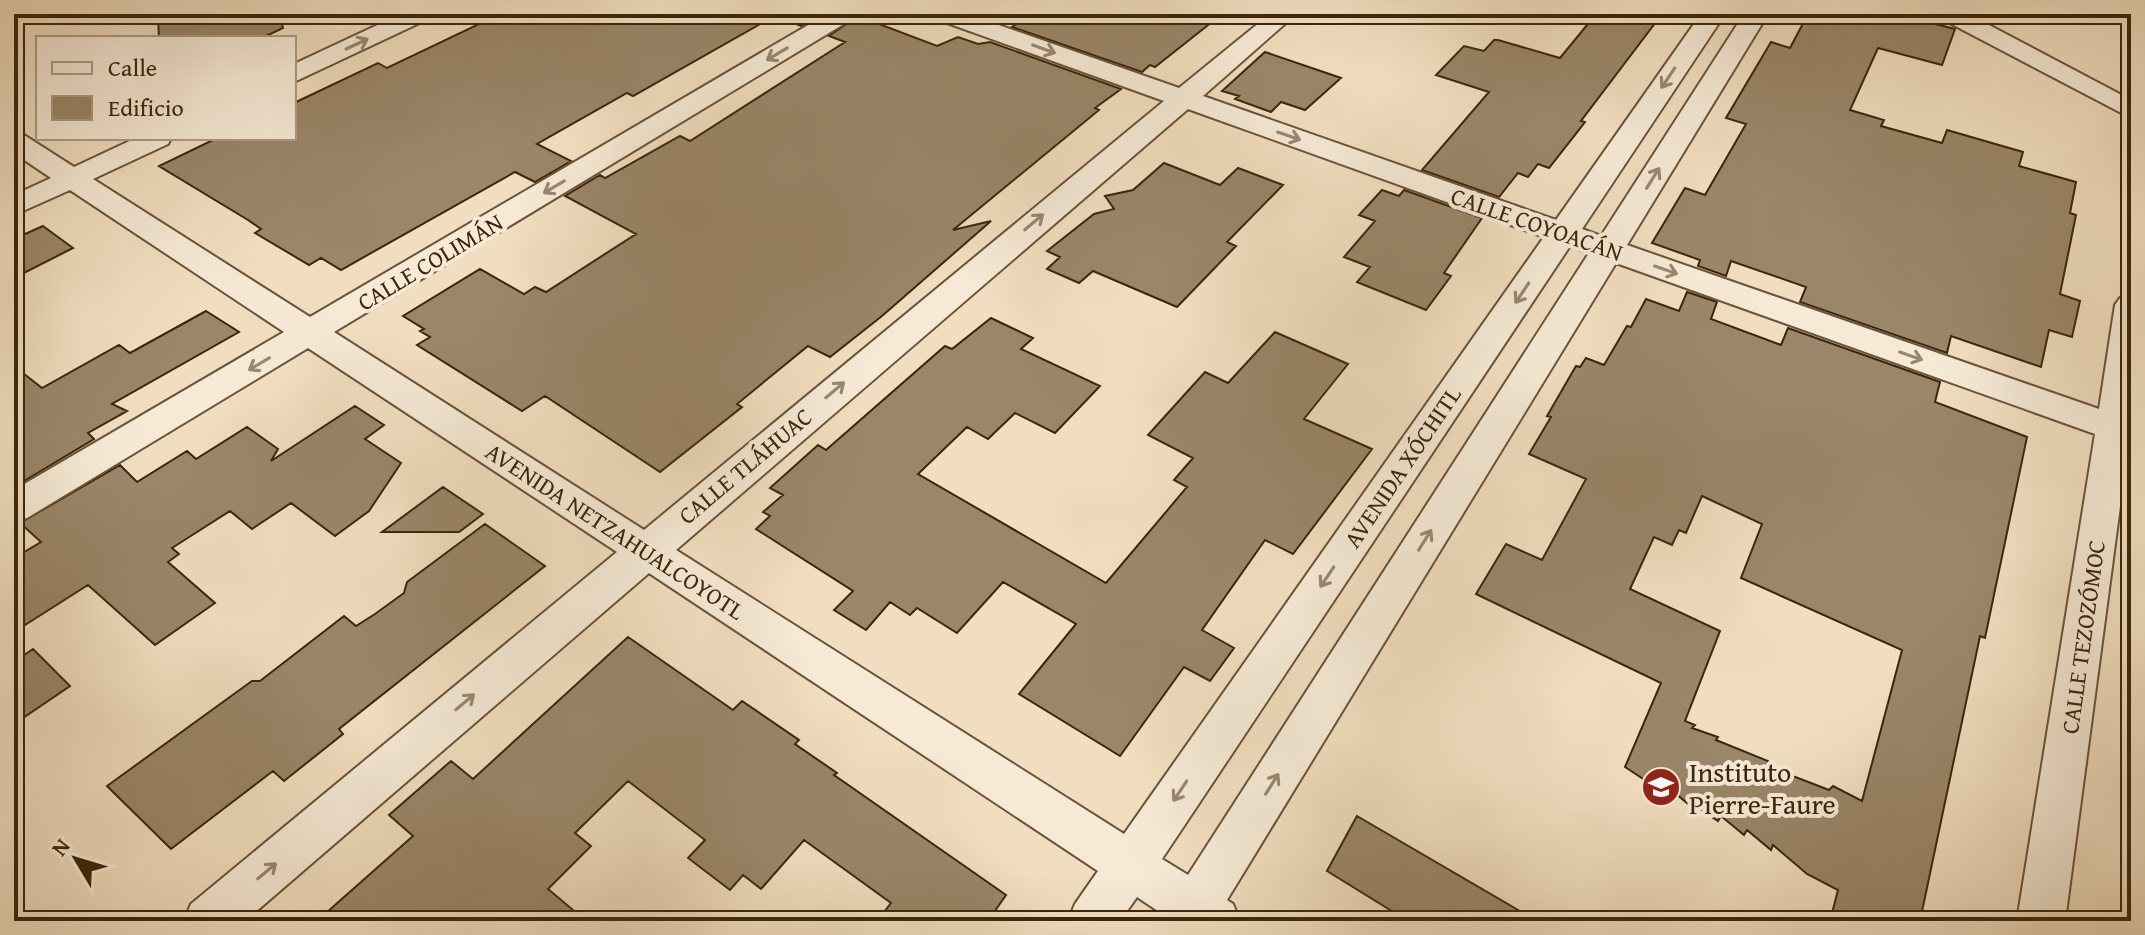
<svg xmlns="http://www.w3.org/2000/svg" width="2145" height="935" font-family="'Gentium Book Plus',serif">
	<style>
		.building { fill: #9a8669; stroke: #3b260b; stroke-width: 2; fill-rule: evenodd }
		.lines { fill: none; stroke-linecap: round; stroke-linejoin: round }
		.minor-casing { stroke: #685438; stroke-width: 4 }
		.minor { fill: #f6ead6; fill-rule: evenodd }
		.oneway { stroke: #988870 }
		.labels { text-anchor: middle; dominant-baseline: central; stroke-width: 8; stroke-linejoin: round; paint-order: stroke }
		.street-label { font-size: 24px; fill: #3b260b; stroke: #f6ead6 }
		.near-poi-label { font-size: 28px; fill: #3b260b; stroke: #f6ead6; text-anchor: start }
	</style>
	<rect width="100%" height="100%" fill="#f1dec0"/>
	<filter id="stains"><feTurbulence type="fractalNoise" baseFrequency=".0025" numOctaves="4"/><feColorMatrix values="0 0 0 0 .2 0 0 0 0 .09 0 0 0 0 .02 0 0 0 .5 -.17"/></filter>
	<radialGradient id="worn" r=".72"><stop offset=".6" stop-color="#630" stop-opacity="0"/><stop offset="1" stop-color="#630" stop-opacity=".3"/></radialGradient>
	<path class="building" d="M197 14H279L283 28 262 38H159L158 18Z
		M500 14H821L801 26 778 17V14L633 96 627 93 537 144 571 161 535 182 515 172 341 270 321 258 309 265 255 233 261 229 248 220 159 166 217 138H294V103L378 63 387 68Z
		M1031 14 1061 24 1075 14H1222L1155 67 1150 65 1142 72 1012 27Z
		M1596 14H1662L1581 121 1585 122 1549 168 1538 164 1528 177 1518 173 1499 197 1422 170 1489 92 1436 75 1464 46 1484 51 1494 40H1498L1560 58Z
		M1808 14H1896L1955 29 1942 65 1878 48 1850 110 1884 120 1881 126 1942 143 1947 130 2023 152 2019 166 2076 182 2070 213 2076 215 2060 294 2080 301 2072 337 2049 330 2041 367 1951 336 1947 353 1800 302 1806 287 1731 261 1726 276 1698 266 1700 260 1652 243 1685 188 1705 195 1746 124 1726 118 1771 42 1790 48Z
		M858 16 937 46 958 37 978 44 990 42 1121 89 1095 108 1099 110 953 230 991 221 882 316 830 357 808 346 737 404 742 407 660 472 545 396 522 411 417 345 430 337 420 331 424 329 403 316 480 269 524 294 535 287 546 292 636 234 565 196 600 175 605 178 680 136 690 141 845 42 829 36Z
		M1265 52 1341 78 1305 110 1281 102 1271 112 1235 99 1239 96 1222 91Z
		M1164 163 1220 185 1238 168 1283 185 1227 242 1236 246 1177 307 1093 271 1079 283 1047 269 1060 257 1047 251 1094 214 1114 209 1105 196 1133 190Z
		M1382 190 1399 196 1404 190 1482 218 1444 273 1451 276 1426 310 1357 282 1370 267 1344 257 1375 221 1359 215Z
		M43 226 73 248 14 278V239Z
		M1687 292 1717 302 1711 319 1781 345 1788 328 1940 382 1935 402 2027 437 1985 638 1980 636 1920 921H1830L1838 890 1807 874 1773 845 1771 850 1747 830 1744 835 1721 816 1718 821 1694 805 1693 808 1670 789 1669 796 1625 767 1661 683 1476 594 1506 544 1542 560 1586 479 1529 454 1551 417 1547 416 1576 366 1580 367 1586 358 1604 365 1627 326 1631 327 1646 299 1679 311ZM1702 496 1762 524 1741 578 1902 650 1862 801 1833 786 1829 790 1767 766 1768 761 1716 740 1718 737 1692 728 1695 725 1685 721 1720 631 1630 589 1654 537 1672 545 1679 530 1686 533Z
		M206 311 239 332 112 404 127 411 88 433 94 439 14 487V366L42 388 119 345 130 353Z
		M991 318 1033 338 1021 349 1100 386 1055 433 1015 413 988 439 967 427 918 474 1106 583 1187 487 1174 480 1193 458 1148 435 1205 372 1228 383 1275 332 1348 364 1304 419 1372 449 1293 554 1265 540 1202 630 1234 648 1210 681 1184 667 1120 756 1019 694 1076 624 1003 582 957 633 917 608 910 615 890 602 866 630 834 610 853 591 756 529 770 516 763 512 783 495 770 488 818 445 826 450 945 346 952 349Z
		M355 406 384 425 365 439 401 463 369 511 335 536 291 503 252 529 230 511 172 548 179 554 168 562 215 603 155 645 88 585 14 632V558L41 542 20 523 120 465 137 482 187 451 196 459 247 427 278 449 271 461Z
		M443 487 483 514 459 532H382Z
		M485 524 545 566 339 729 343 734 284 781 273 771 171 849 107 786 252 681H260L344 616 356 626 375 614 404 593 407 582Z
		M628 637 733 710 742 701 799 740 795 744 837 773 834 775 1006 895 988 921H877L891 903 804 840 761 889 743 875 730 890 688 858 705 840 628 781 575 833 591 846 548 889 586 921H317L413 836 389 815 451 761 473 779Z
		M33 649 70 686 14 724V662Z
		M1357 816 1537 921H1408L1327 871Z"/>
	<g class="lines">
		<g class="minor-casing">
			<path id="minor" d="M401 14H432L428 19 294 82V64Z
				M827 14H856L852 19 334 332 644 530 1164 101 936 19 932 14H967L1179 88 1270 14H1296L1203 96 1556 220 1701 14H1725L1582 229 1601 236 1744 14H1768L1627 245 2099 409 2115 305 2120 298 2131 295V447L2128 446 2065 921H2017L2095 434 1616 263 1227 900 1233 904 1240 921H1162L1164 915 1137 897 1120 921H1068L1075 904 1098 871 649 573 245 921H184L191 904 617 552 308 348 27 518 14 522V490L284 332 70 190 14 215V195L51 178 14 153V133L24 135 74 167 136 138H171L168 144 93 179 310 317ZM1188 109 1544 237 1124 834 676 550ZM1570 246 1589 253 1188 875 1162 859Z
				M1938 14H1968L2131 100V118L1942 19Z"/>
		</g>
		<use href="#minor" class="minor"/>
	</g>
	<defs><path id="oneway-shaft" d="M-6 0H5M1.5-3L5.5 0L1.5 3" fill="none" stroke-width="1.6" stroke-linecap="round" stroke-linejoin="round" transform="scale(2)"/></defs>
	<g class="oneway">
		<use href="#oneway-shaft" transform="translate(357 44) rotate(-25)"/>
		<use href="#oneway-shaft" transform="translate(1044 49) rotate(20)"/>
		<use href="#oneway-shaft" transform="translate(777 54) rotate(149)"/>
		<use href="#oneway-shaft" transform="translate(1668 78) rotate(124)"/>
		<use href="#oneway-shaft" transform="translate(1289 136) rotate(19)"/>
		<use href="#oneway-shaft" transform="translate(1653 178) rotate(-58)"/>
		<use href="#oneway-shaft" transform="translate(554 187) rotate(149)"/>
		<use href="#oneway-shaft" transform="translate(1034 222) rotate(-40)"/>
		<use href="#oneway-shaft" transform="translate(1666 270) rotate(19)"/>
		<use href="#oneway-shaft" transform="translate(1522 293) rotate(124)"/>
		<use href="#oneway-shaft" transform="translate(1911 356) rotate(19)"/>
		<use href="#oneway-shaft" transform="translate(259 364) rotate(149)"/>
		<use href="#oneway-shaft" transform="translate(835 390) rotate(-40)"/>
		<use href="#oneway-shaft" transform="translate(1425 540) rotate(-58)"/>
		<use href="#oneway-shaft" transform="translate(1327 577) rotate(124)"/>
		<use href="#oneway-shaft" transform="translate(465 702) rotate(-40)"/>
		<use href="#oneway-shaft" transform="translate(1272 784) rotate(-58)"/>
		<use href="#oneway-shaft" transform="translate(1180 791) rotate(124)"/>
		<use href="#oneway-shaft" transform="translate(267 871) rotate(-40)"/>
	</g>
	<defs>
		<g id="school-disc" transform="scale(2)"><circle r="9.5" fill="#8f2418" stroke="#f6ead6"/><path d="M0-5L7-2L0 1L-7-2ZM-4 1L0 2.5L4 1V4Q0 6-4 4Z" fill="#fff"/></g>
	</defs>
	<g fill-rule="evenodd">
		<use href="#school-disc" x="1661" y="787"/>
	</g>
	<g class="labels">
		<g class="street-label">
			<text transform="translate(1537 224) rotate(19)">CALLE COYOACÁN</text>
			<text transform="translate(430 262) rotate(-31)">CALLE COLIMÁN</text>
			<text transform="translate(745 466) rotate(-40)">CALLE TLÁHUAC</text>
			<text transform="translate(1402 467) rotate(-56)">AVENIDA XÓCHITL</text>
			<text transform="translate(615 531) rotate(33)">AVENIDA NETZAHUALCOYOTL</text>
			<text transform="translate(2083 637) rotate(-82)">CALLE TEZOZÓMOC</text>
		</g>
		<g class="near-poi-label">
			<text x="1689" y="771">Instituto<tspan x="1689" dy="32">Pierre-Faure</tspan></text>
		</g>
	</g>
	<rect width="2145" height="935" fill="none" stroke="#f1dec0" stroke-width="48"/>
	<rect x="16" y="16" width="2113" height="903" fill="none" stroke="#3b260b" stroke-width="4"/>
	<rect x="24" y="24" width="2097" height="887" fill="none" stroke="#3b260b" stroke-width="2"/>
	<rect x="36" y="36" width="260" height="104" fill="#f6ead6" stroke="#ab9c85" stroke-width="2"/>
	<rect x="52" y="62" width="40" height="12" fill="#f6ead6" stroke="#ab9c85" stroke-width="2"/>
	<text x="108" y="76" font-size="24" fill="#3b260b">Calle</text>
	<rect x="52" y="96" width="40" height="24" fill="#9a8669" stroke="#ab9c85" stroke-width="2"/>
	<text x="108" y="116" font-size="24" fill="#3b260b">Edificio</text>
	<g transform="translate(76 859) rotate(308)" stroke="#f6ead6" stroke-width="6" paint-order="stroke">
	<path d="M0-6L14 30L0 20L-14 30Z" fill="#3b260b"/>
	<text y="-12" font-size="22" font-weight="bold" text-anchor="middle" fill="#3b260b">N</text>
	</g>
	<rect width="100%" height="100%" filter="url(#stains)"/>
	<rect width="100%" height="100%" fill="url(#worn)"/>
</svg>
